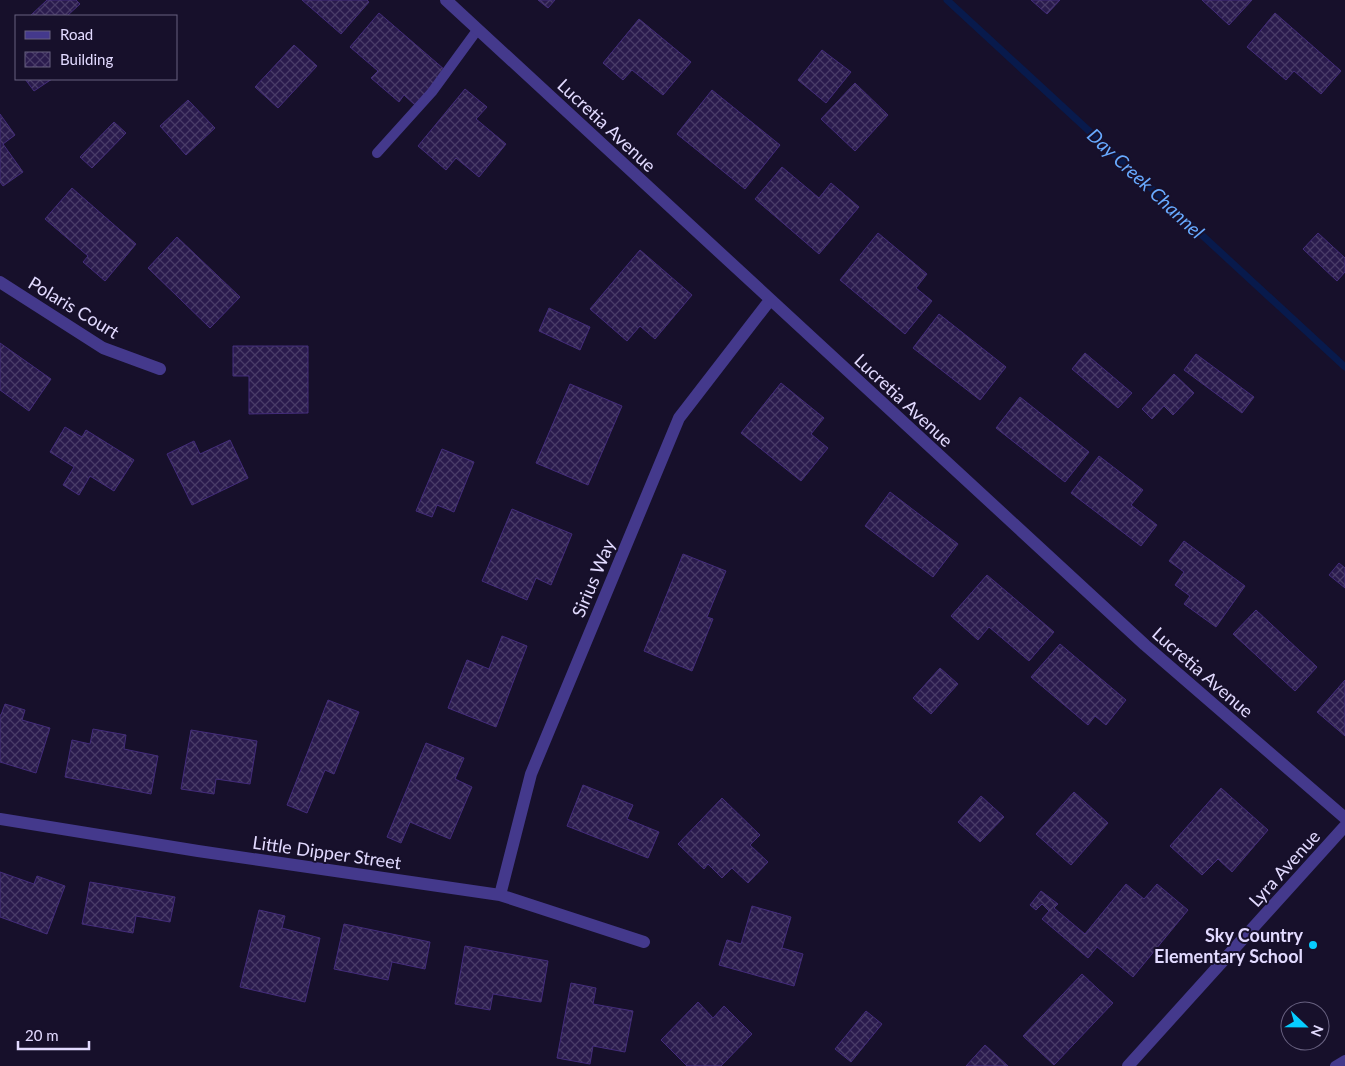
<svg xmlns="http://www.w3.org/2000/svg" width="1345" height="1066" font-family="Lato,sans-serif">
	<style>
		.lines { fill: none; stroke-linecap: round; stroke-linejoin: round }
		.stream { stroke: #081a4c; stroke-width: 7 }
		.building { fill: url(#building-cross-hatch); stroke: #432c7a }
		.service { stroke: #44398c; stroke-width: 10 }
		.minor { stroke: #44398c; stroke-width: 12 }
		.poi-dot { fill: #06cdff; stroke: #17102b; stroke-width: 2 }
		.labels { text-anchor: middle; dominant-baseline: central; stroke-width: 4; stroke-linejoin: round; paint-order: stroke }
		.street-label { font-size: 18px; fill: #e2daff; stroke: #17102b }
		.poi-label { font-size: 18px; font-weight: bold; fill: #e2daff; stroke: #17102b; text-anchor: end }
		.water-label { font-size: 19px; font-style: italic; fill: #68aaff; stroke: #17102b }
	</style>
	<defs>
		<pattern id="building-cross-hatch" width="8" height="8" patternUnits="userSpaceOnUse" patternTransform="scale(1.25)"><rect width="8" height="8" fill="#2a1b4d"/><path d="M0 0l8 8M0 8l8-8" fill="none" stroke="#493c68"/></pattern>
	</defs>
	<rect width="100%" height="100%" fill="#17102b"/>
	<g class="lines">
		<path class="stream" d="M947 0 1345 367"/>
	</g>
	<path class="building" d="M47 0H76L80 4 67 16H30Z
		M302 0H367L369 2 341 34Z
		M538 0H555L548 8Z
		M1031 0H1060L1047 14Z
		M1202 0H1252L1229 25Z
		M379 13 445 70 415 105 404 95 399 102 371 78 378 71 350 47Z
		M1275 13 1341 71 1321 94 1294 71 1286 80 1247 47Z
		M639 19 691 62 663 95 632 70 623 80 603 63Z
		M294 45 317 66 278 108 255 87Z
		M822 50 851 72 826 103 798 80Z
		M25 79H52L34 91Z
		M855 83 888 115 855 151 821 119Z
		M465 89 487 107 476 119 506 144 479 177 456 158 446 170 418 146Z
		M712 90 780 145 745 189 677 134Z
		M188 100 215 128 186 155 160 126Z
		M0 114 15 135 3 144 23 172 3 186 0 182Z
		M114 122 126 133 92 168 80 157Z
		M782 167 819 198 831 183 859 207 819 254 755 199Z
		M72 188 136 244 105 281 83 262 88 256 45 219Z
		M878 233 927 274 916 288 932 301 905 334 840 280Z
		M1318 233 1345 258V272L1337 281 1303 249Z
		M177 237 240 297 210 328 148 268Z
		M640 250 692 295 655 339 640 326 627 341 590 309Z
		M549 308 590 327 580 350 539 331Z
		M939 314 1006 367 980 400 913 348Z
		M0 343 51 379 29 411 0 390Z
		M233 346H308V413L249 414V376H233Z
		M1085 353 1132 393 1118 408 1072 369Z
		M1196 354 1254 397 1242 413 1184 370Z
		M1174 374 1194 393 1173 415 1164 406 1152 419 1142 409Z
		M781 383 824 418 811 434 828 448 801 481 741 433Z
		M570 384 622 406 588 485 536 463Z
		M1020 397 1089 452 1065 482 996 428Z
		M65 427 82 437 86 430 134 460 114 491 90 476 79 495 63 485 74 467 50 452Z
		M230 440 248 478 192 505 167 454 194 441 200 454Z
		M442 449 474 462 454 512 437 505 432 517 416 511Z
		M1099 456 1143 490 1131 505 1157 525 1141 546 1071 493Z
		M890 492 958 544 933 577 865 526Z
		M512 509 572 534 551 585 536 578 527 600 482 581Z
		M1184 541 1245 586 1216 627 1184 604 1190 596 1175 585 1184 572 1169 561Z
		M683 554 726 571 707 617 713 619 692 671 644 651Z
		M1339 563 1345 568V588L1329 575Z
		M987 575 1054 632 1029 661 989 627 978 640 951 616Z
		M1256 610 1317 667 1295 691 1233 634Z
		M502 636 527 646 496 727 448 708 467 660 489 669Z
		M1060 644 1126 700 1106 725 1095 716 1088 725 1031 677Z
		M940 668 958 684 931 714 913 698Z
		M1345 680V736L1317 712Z
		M328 700 359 712 334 774 325 770 307 813 287 805Z
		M5 704 25 710 22 720 50 728 36 773 0 762V715H1Z
		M93 729 126 735 124 749 158 756 151 794 65 777 72 740 90 744Z
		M191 730 257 741 250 784 216 779 214 794 181 789Z
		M426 743 464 758 455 779 472 787 450 839 410 822 401 843 387 837Z
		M583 785 633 805 627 819 659 832 648 858 567 826Z
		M1221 788 1268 830 1232 872 1218 859 1202 875 1170 846Z
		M1074 792 1108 823 1071 865 1036 834Z
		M981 796 1004 817 980 842 958 822Z
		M722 798 760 835 750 845 768 862 748 883 732 868 722 878 708 864 704 869 678 844Z
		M0 872 34 884 37 876 65 886 47 934 0 917Z
		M90 882 175 897 170 922 136 916 133 933 82 924Z
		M1126 884 1144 899 1157 884 1188 910 1133 977 1097 947 1088 958 1042 919 1049 911 1042 904 1036 910 1030 905 1041 891 1058 904 1054 908 1085 934Z
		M752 906 791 917 782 948 803 954 794 986 719 965 727 940 741 944Z
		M259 910 285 916 282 928 320 938 305 1002 240 987Z
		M344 924 430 942 425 969 392 962 388 980 334 969Z
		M465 946 548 961 541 1002 493 994 490 1010 455 1004Z
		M1082 974 1113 1003 1054 1065 1023 1036Z
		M571 983 596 988 593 1004 633 1011 625 1052 593 1046 590 1064 557 1058Z
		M698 1002 713 1018 724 1006 752 1034 721 1066H687L661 1040Z
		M866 1011 882 1024 851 1062 835 1049Z
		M985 1045 1008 1066H966Z"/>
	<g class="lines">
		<path class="service" d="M377 153 432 92 478 29
			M1335 1066 1345 1060"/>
		<path class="minor" d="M446 0 1145 645 1345 818
			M0 282 103 348 160 369
			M0 819 198 851 500 895 644 942
			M500 895 531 774 679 418 770 300
			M1128 1066 1345 826"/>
	</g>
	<circle class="poi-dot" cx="1313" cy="945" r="5"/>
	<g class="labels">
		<g class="street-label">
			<text transform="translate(607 125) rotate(43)">Lucretia Avenue</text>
			<text transform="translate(74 307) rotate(31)">Polaris Court</text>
			<text transform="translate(904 400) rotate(43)">Lucretia Avenue</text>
			<text transform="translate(593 578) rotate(-67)">Sirius Way</text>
			<text transform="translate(1203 672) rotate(41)">Lucretia Avenue</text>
			<text transform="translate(327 852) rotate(8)">Little Dipper Street</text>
			<text transform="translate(1284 868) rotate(-48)">Lyra Avenue</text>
		</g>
		<g class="poi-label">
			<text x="1303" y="935">Sky Country<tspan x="1303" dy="21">Elementary School</tspan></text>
		</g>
		<g class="water-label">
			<text transform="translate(1146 183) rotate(43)">Day Creek Channel</text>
		</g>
	</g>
	<rect x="15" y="15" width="162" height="65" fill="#17102b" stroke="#686180"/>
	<rect x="25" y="31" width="25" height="8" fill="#44398c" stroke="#686180"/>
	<text x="60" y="40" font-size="15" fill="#e2daff">Road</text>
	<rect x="25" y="52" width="25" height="15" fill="url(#building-cross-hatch)" stroke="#686180"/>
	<text x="60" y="65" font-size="15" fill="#e2daff">Building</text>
	<g transform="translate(1305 1026) rotate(112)"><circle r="24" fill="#17102b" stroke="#686180"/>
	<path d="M0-4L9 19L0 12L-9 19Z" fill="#06cdff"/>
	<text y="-8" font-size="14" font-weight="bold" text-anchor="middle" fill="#e2daff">N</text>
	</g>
	<path d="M18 1041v8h71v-8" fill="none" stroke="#e2daff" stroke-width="2.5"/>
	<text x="25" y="1041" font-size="15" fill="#e2daff" stroke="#17102b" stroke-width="4" paint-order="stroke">20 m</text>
</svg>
